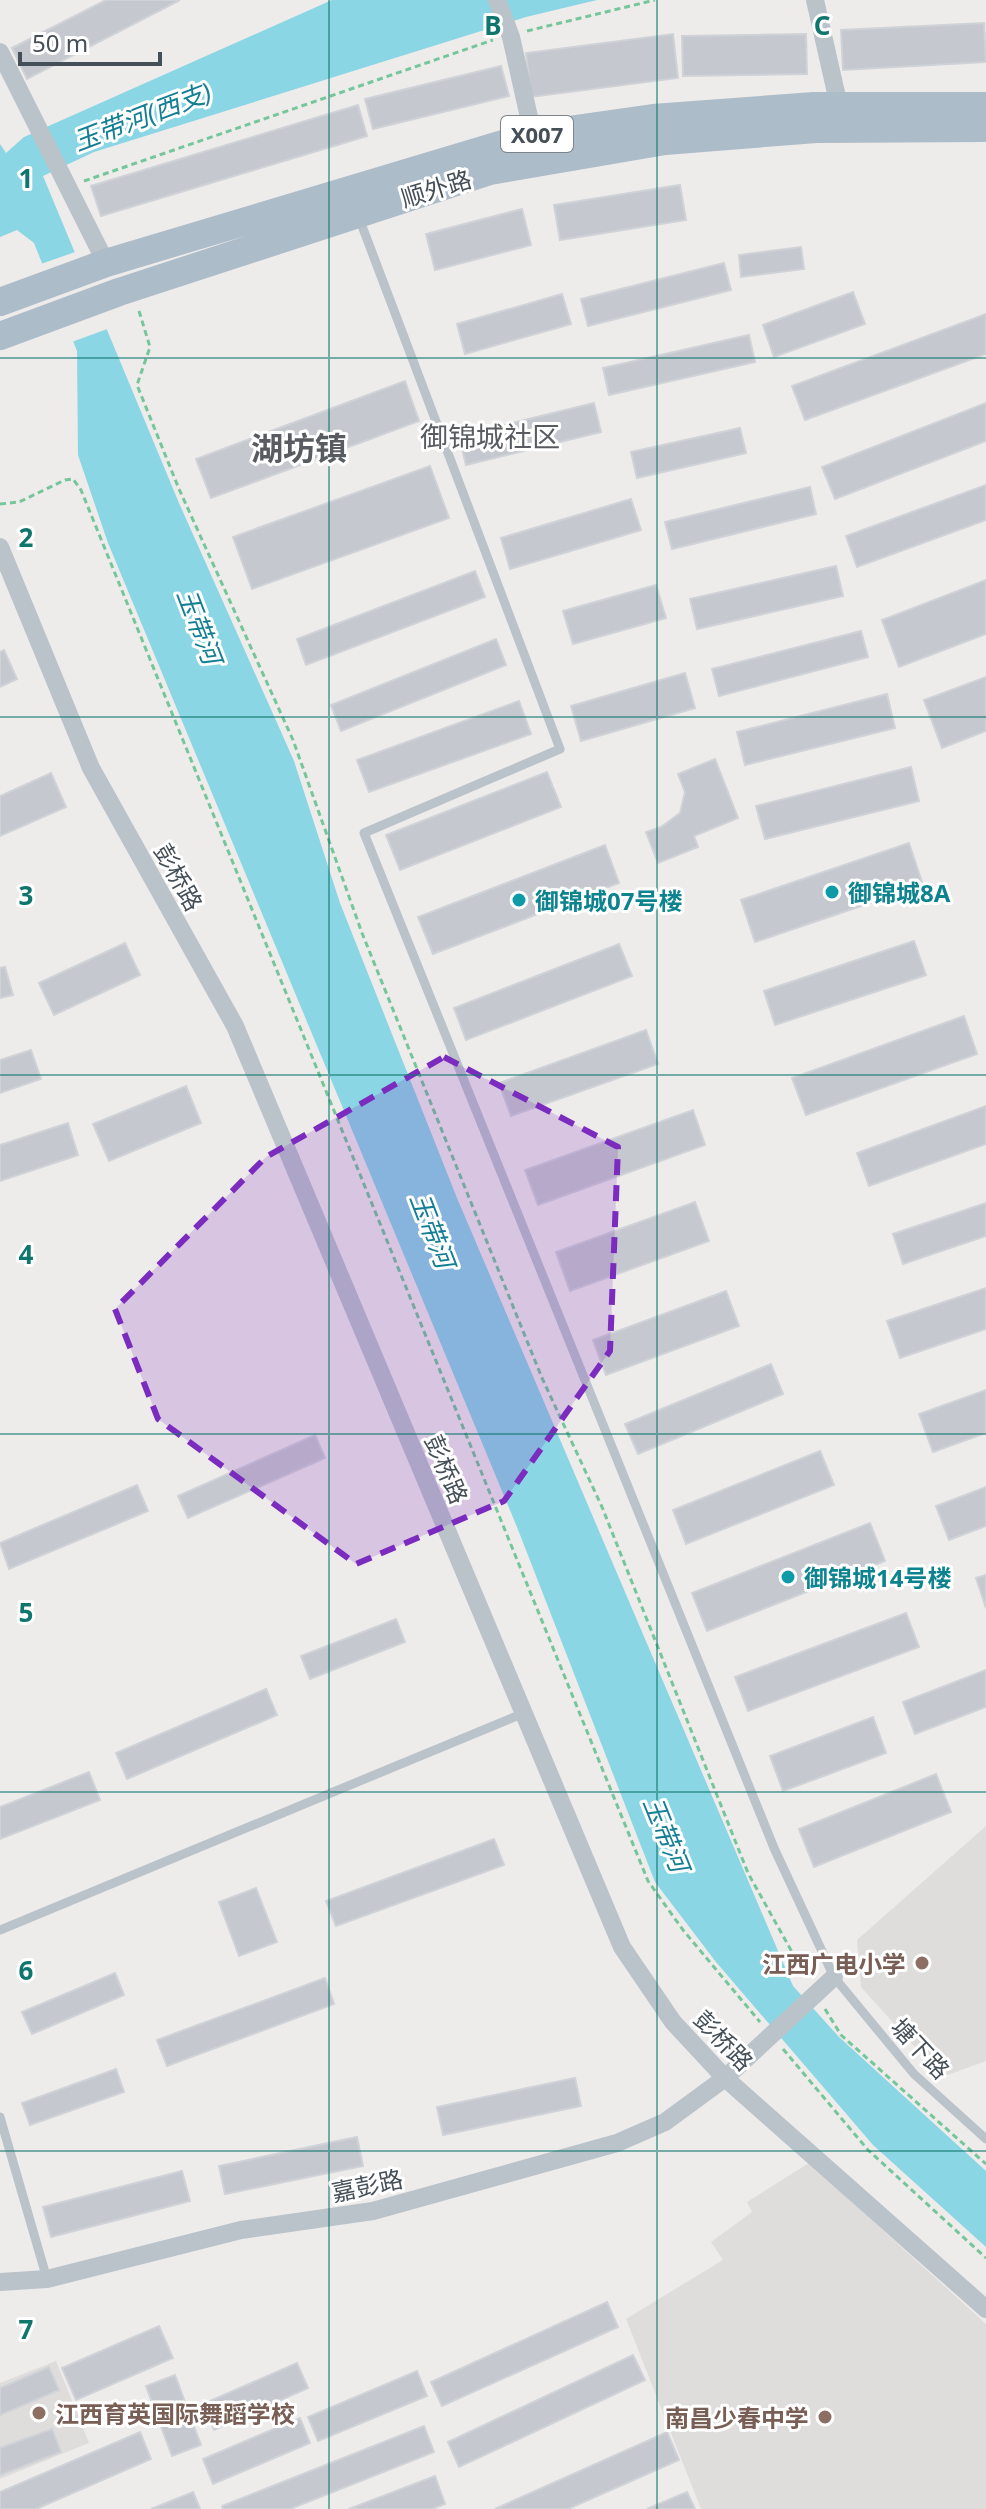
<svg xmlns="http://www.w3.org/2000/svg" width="986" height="2509" font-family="'Noto Sans','Noto Sans SC',sans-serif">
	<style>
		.education { fill: #dfdcdc }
		.water { fill: #8ad6e5 }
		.pier { fill: #eeebeb }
		.building { fill: #c5c8ce; stroke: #cfd2d7; stroke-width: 2 }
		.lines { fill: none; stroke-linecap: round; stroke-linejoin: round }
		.path { stroke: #75c69a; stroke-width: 3; stroke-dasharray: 6 4; stroke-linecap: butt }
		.service { stroke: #bac3ca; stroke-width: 9 }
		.minor { stroke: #bac3ca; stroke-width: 18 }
		.primary { stroke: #acbcc9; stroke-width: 28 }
		.marked { fill: #7b2cbf; fill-opacity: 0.2; stroke: #7b2cbf; stroke-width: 6; stroke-dasharray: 16 10; stroke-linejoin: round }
		.grid { fill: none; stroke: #0f766e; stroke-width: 2; stroke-opacity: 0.55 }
		.culture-dot { fill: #0f9aa8; stroke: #fff; stroke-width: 3 }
		.education-dot { fill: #8d6e63; stroke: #fff; stroke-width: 3 }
		.labels { text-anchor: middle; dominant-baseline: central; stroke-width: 6; stroke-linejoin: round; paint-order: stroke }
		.shield { fill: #fff; stroke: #7d8489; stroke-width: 2 }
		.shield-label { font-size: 22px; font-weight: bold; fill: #454f57 }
		.street-label { font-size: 24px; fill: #454f57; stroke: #fff }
		.culture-label { font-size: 24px; font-weight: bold; fill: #0d838f; stroke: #fff; text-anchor: start }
		.education-label { font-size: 24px; font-weight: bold; fill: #785e54; stroke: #fff; text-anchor: end }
		.water-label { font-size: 26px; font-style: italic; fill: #147f94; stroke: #fff }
		.quarter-label { font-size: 28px; fill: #585c60; stroke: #fff }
		.district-label { font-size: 32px; font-weight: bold; fill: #585c60; stroke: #fff }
		.grid-label { font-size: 26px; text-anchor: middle; font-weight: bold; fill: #0f766e; stroke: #fff; stroke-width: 6; stroke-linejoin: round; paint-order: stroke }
	</style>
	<rect width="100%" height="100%" fill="#eeebeb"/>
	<path class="education" d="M986 1826V2061L942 2077 861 1987 857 1940Z
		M809 2163 986 2324V2509H701L626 2319 723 2260 711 2242 752 2212 747 2202Z
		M56 2361 89 2443 0 2479V2383Z"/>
	<path class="water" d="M332 0H597L526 17 94 152 43 176 179 503 294 761 340 903 457 1198 793 1986 839 2037 986 2171V2247L873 2145 716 1962 655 1882 517 1527 108 543 78 455 77 351 34 243 17 230 0 237V144L6 153 24 137Z"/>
	<path class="pier" d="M78 251 110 328 69 343 38 265Z"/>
	<path class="building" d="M106 0H180L27 79 12 48Z
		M984 23 986 62 843 70 841 30Z
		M673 34 678 78 531 97 526 53Z
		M806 34 807 74 683 76 682 36Z
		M501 66 509 96 373 129 365 99Z
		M358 105 367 136 101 216 91 186Z
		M680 185 686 220 560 240 554 205Z
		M522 209 531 245 435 270 426 234Z
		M801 247 804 269 741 277 739 255Z
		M724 263 731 290 588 326 581 299Z
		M853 292 865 324 774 357 763 325Z
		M562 294 571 324 465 354 457 324Z
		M986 314V354L805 420 792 386Z
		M749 335 755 362 609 395 603 368Z
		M405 381 419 421 211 498 196 459Z
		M594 403 601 432 466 465 459 436Z
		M986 403V441L835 499 822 467Z
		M740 428 746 453 637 478 631 452Z
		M430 466 449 518 252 589 233 537Z
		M986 485V520L857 567 846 536Z
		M810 487 816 514 672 549 665 522Z
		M631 499 641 530 510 569 501 538Z
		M836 566 843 596 697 629 690 599Z
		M475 571 485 597 306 665 297 639Z
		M986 580V634L899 667 882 620Z
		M656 585 666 618 573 644 563 611Z
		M861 631 868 657 719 696 712 669Z
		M496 639 506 665 341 731 331 705Z
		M4 650 17 679 0 687V652Z
		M685 673 695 708 581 741 571 706Z
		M986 677V731L942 748 924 700Z
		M887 694 895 728 745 765 737 732Z
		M519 701 531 734 369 792 357 760Z
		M715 759 738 818 694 836 698 847 658 863 646 832 661 827 680 813 685 792 678 774Z
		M911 767 919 801 765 839 756 806Z
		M547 772 561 807 400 870 386 835Z
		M51 773 66 807 0 836V796Z
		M909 843 923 885 755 942 741 900Z
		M605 845 619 883 433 954 418 917Z
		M914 941 926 975 775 1025 764 991Z
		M125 943 140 975 54 1015 39 983Z
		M619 944 632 976 466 1040 454 1008Z
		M5 967 13 995 0 998V968Z
		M964 1016 977 1054 806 1115 792 1078Z
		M646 1030 658 1064 511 1116 499 1083Z
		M31 1050 41 1079 0 1093V1060Z
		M186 1086 201 1123 109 1161 93 1124Z
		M986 1106V1144L869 1186 857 1153Z
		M693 1110 705 1145 538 1205 525 1170Z
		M68 1123 78 1155 0 1181V1145Z
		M695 1202 709 1241 570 1291 556 1252Z
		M986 1203V1236L903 1264 893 1234Z
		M986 1288V1329L900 1358 887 1321Z
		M726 1291 739 1326 606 1375 593 1340Z
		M771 1364 783 1394 638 1454 625 1424Z
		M986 1390V1433L933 1452 919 1414Z
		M315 1435 325 1458 188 1518 178 1496Z
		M820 1451 834 1485 686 1544 673 1510Z
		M137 1485 148 1511 9 1569 0 1543Z
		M986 1487V1526L949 1540 936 1506Z
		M870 1523 885 1561 707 1631 692 1593Z
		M986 1575V1608L976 1578Z
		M906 1613 919 1647 748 1711 735 1677Z
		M396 1619 405 1642 310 1679 301 1656Z
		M986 1670V1707L915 1734 903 1702Z
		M266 1689 277 1715 127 1779 116 1753Z
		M873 1717 886 1753 783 1791 770 1756Z
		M89 1772 100 1800 0 1839V1807Z
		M936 1774 951 1812 814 1867 799 1829Z
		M494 1839 504 1865 336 1926 326 1901Z
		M256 1888 277 1942 239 1956 219 1902Z
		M115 1973 124 1995 32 2034 22 2012Z
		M325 1978 334 2004 167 2066 157 2040Z
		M116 2069 124 2092 30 2125 22 2103Z
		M575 2078 581 2106 443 2135 437 2107Z
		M357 2137 363 2166 225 2194 219 2166Z
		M182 2171 190 2201 51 2237 43 2207Z
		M607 2302 618 2327 442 2406 431 2382Z
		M159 2326 173 2358 76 2400 62 2368Z
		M633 2355 645 2380 459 2467 448 2442Z
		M297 2363 308 2388 214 2430 203 2404Z
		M49 2367 59 2390 0 2415V2388Z
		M417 2371 427 2396 318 2441 308 2417Z
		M175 2375 201 2445 172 2456 146 2386Z
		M300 2418 310 2443 213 2484 203 2459Z
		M424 2426 434 2452 290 2509H223L222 2506Z
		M52 2429 61 2452 0 2475V2448Z
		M140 2432 151 2459 36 2509H0V2492Z
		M667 2432 679 2460 568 2509H495Z
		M435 2476 445 2504 432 2509H349Z
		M193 2492 200 2509H151Z
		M687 2492 695 2509H647Z"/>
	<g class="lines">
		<path class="path" d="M527 31 655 0
			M84 181 493 40
			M139 311 150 347 137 385 179 489 293 740 362 933 542 1378 602 1507 748 1873 807 1979
			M0 504 19 502 65 480 73 479 81 490 648 1881 683 1930 760 2022
			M825 2009 841 2035 986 2164
			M783 2049 868 2150 986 2258"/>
		<path class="service" d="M359 218 560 749 364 833 774 1848 834 1977 914 2074 986 2139
			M0 1930 524 1713
			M0 2117 47 2279"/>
		<path class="minor" d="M497 0 511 37 533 135
			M815 0 839 106
			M0 52 106 263
			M0 547 91 768 235 1026 622 1947 673 2022 725 2078 986 2309
			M0 2282 47 2279 241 2230 373 2211 617 2143 665 2122 725 2078 834 1977"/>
		<path class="primary" d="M0 302 106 263 533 135 653 118 814 106H986
			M0 336 119 292 490 171 665 141 816 129 986 128"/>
	</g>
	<path class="marked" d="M444 1057 618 1147 610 1351 504 1501 356 1564 158 1419 115 1309 266 1157Z"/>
	<path class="grid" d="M329 0V2509M657 0V2509M0 358H986M0 717H986M0 1075H986M0 1434H986M0 1792H986M0 2151H986"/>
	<g class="culture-dot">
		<circle cx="832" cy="892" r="8"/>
		<circle cx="519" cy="900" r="8"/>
		<circle cx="788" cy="1577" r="8"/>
	</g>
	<g class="education-dot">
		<circle cx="922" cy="1963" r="8"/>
		<circle cx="39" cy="2413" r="8"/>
		<circle cx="825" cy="2417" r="8"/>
	</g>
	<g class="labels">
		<rect class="shield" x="501" y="116" width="72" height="36" rx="6"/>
		<g class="shield-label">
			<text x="537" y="134">X007</text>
		</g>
		<g class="street-label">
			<text transform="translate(436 188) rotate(-17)">顺外路</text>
			<text transform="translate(179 877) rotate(61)">彭桥路</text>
			<text transform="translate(447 1469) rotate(67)">彭桥路</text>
			<text transform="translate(724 2040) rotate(46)">彭桥路</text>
			<text transform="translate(921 2048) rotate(47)">塘下路</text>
			<text transform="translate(367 2185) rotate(-12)">嘉彭路</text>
		</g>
		<g class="culture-label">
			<text x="848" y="892">御锦城8A</text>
			<text x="535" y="900">御锦城07号楼</text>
			<text x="804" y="1577">御锦城14号楼</text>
		</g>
		<g class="education-label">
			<text x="906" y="1963">江西广电小学</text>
			<text x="55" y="2413" text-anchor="start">江西育英国际舞蹈学校</text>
			<text x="809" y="2417">南昌少春中学</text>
		</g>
		<g class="water-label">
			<text transform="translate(142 116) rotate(-21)">玉带河(西支)</text>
			<text transform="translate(200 626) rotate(69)">玉带河</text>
			<text transform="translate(433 1230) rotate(69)">玉带河</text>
			<text transform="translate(667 1834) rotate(68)">玉带河</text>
		</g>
		<g class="quarter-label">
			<text x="490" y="436">御锦城社区</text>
		</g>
		<g class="district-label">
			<text x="299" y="447">湖坊镇</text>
		</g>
	</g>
	<g class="grid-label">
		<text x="493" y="35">B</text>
		<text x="822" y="35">C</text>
		<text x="26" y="188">1</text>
		<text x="26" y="547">2</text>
		<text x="26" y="905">3</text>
		<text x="26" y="1264">4</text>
		<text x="26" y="1622">5</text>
		<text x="26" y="1980">6</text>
		<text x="26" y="2339">7</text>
	</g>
	<path d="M20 52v12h140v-12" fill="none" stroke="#454f57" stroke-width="4"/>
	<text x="32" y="52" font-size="24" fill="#454f57" stroke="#ffffff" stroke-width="6" paint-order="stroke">50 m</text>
</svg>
